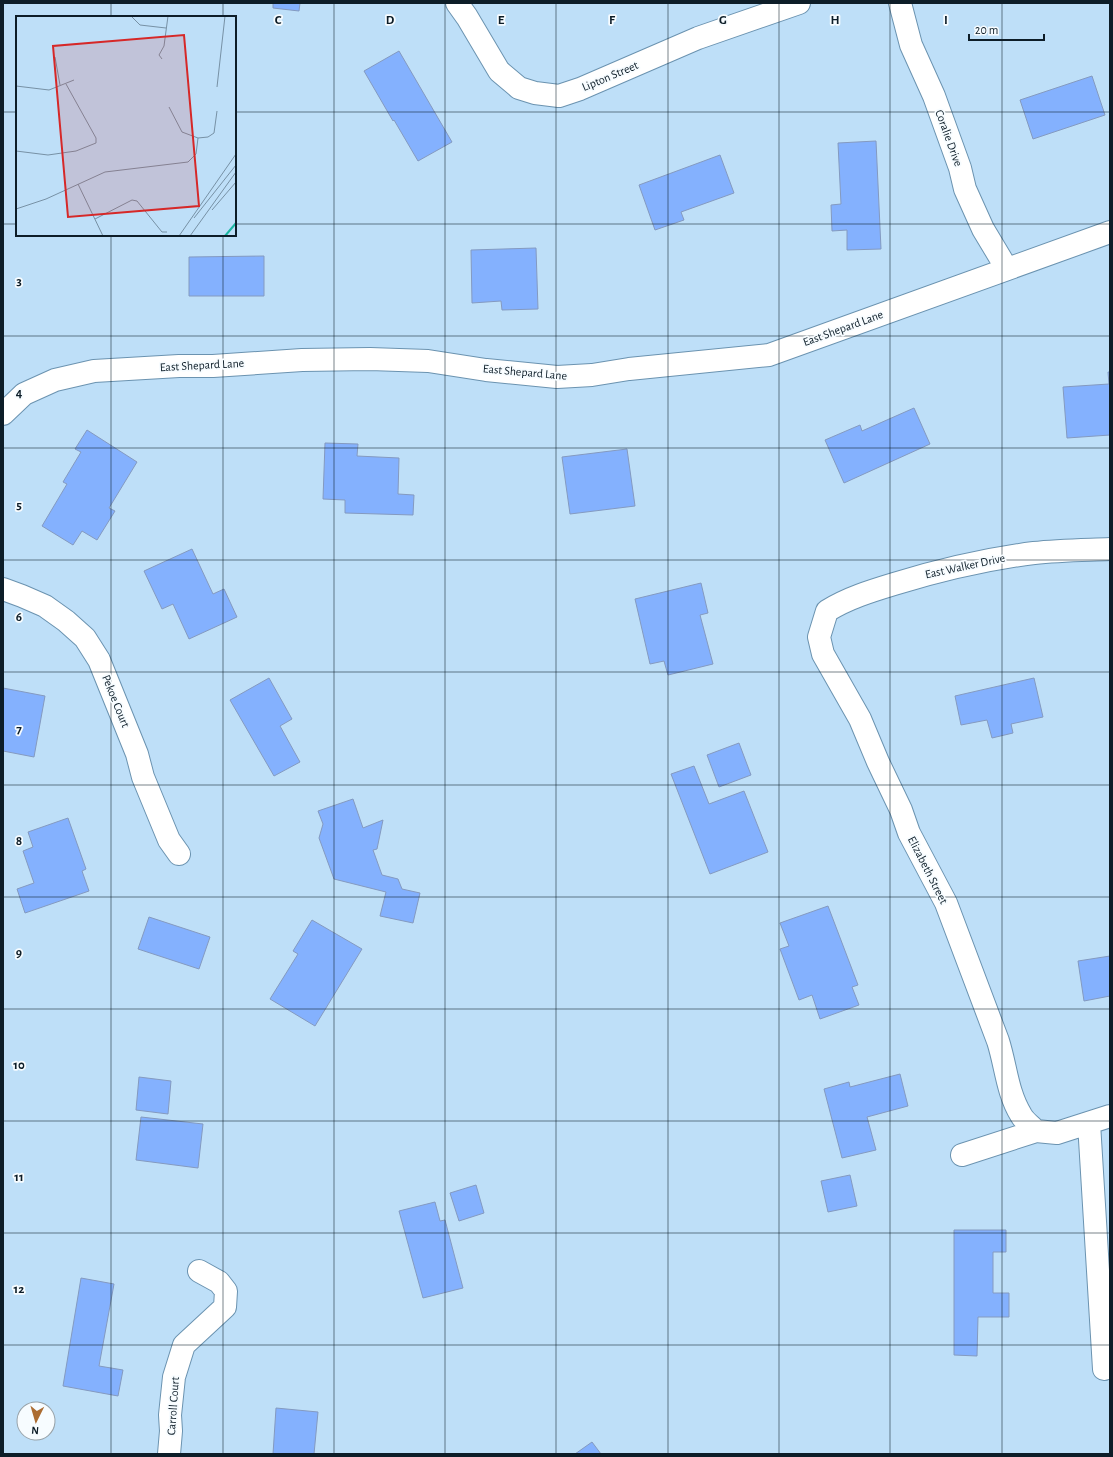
<svg xmlns="http://www.w3.org/2000/svg" width="1113" height="1457" font-family="'Alegreya Sans',sans-serif">
	<style>
		.building { fill: #84b1fe; stroke: #849ac0 }
		.lines { fill: none; stroke-linecap: round; stroke-linejoin: round }
		.street-casing { stroke: #6b93b0; stroke-width: 24 }
		.street { stroke: #fff; stroke-width: 22 }
		.grid { fill: none; stroke: #0d1d28; stroke-width: 1; stroke-opacity: 0.55 }
		.labels { text-anchor: middle; dominant-baseline: central; stroke-width: 3.5; stroke-linejoin: round; paint-order: stroke }
		.street-label { font-size: 12px; fill: #0d1d28; stroke: #f7fcff }
		.inset-river { fill: none; stroke: #1bb6a2; stroke-width: 2 }
		.inset-road { fill: none; stroke: #7791a5; stroke-width: 1 }
		.view { fill: #d62828; fill-opacity: 0.15; stroke: #d62828; stroke-width: 2 }
		.inset-edge { fill: none; stroke: #0d1d28; stroke-width: 2 }
		.grid-label { font-size: 13px; text-anchor: middle; font-weight: bold; fill: #0d1d28; stroke: #f7fcff; stroke-width: 3.5; stroke-linejoin: round; paint-order: stroke }
	</style>
	<rect width="100%" height="100%" fill="#bedff8"/>
	<path class="building" d="M273 3H300L299 11 273 8Z
		M399 51 452 142 418 161 394 120 393 121 364 71Z
		M1092 76 1105 115 1033 139 1020 100Z
		M876 141 881 249 847 250V230L832 231 831 205 841 204 838 143Z
		M720 155 734 193 681 212 684 220 655 230 639 185Z
		M536 248 538 309 502 310 501 301 472 303 471 250Z
		M264 256V296H189V257Z
		M1108 372H1110V435L1067 438 1063 387 1109 384Z
		M914 408 930 444 844 483 825 440 860 425 862 431Z
		M87 430 137 462 109 508 115 511 97 540 82 531 73 545 42 526 67 484 63 482 81 452 75 449Z
		M325 443 358 444 357 456 399 458 398 494 414 495 413 515 345 513V500L323 499Z
		M627 449 635 506 570 514 562 457Z
		M192 549 213 594 224 589 237 617 189 639 173 604 162 609 144 571Z
		M701 583 708 613 700 615 713 664 668 675 664 661 650 664 635 599Z
		M269 678 292 719 280 726 300 762 274 776 230 700Z
		M1034 678 1043 717 1011 724 1013 733 992 738 987 720 961 725 955 696Z
		M3 688 45 696 34 757 3 751Z
		M739 743 751 775 719 787 707 755Z
		M694 766 709 804 744 791 768 852 710 874 671 774Z
		M353 799 363 828 383 820 377 849 373 850 382 875 398 879 402 889 420 893 413 923 380 916 386 892 334 879 319 838 323 824 318 811Z
		M68 818 86 869 82 871 89 891 25 913 17 889 34 883 23 851 33 847 28 832Z
		M828 906 858 985 852 987 859 1005 820 1019 812 995 799 1000 780 949 789 946 780 923Z
		M149 917 210 937 199 969 138 949Z
		M312 920 362 949 315 1026 270 999 298 954 293 951Z
		M1110 956V996L1084 1001 1078 961Z
		M900 1074 908 1106 867 1117 876 1150 842 1158 824 1089 849 1082 850 1087Z
		M139 1077 171 1081 168 1114 136 1110Z
		M141 1117 203 1124 198 1168 136 1160Z
		M850 1175 857 1206 828 1212 821 1181Z
		M476 1185 484 1213 459 1221 450 1193Z
		M435 1202 440 1221 445 1220 463 1288 423 1298 399 1211Z
		M954 1230H1006V1252H993V1293H1009V1317H978L977 1356 954 1355Z
		M81 1278 114 1284 99 1366 123 1370 118 1396 63 1386Z
		M276 1408 318 1412 314 1454H273Z
		M592 1442 601 1454H575Z"/>
	<g class="lines">
		<g class="street-casing">
			<path id="street" d="M457 3 467 17 499 71 519 88 535 93 559 96 580 89 698 38 799 3
				M900 3 911 45 934 96 960 168 965 189 983 229 1007 269
				M3 414 24 394 55 380 94 371 179 366H213L302 360 370 359 428 361 486 370 557 377 592 375 629 369 769 355 1110 232
				M3 589 22 596 45 606 66 621 85 638 99 660 137 754 143 777 169 840 179 854
				M1089 1123 1104 1369
				M1036 1131C1031 1126 1024 1121 1021 1115 1007 1092 1006 1066 998 1041L946 903 909 833 901 810 878 762 860 719 823 654 819 637 827 611C848 598 871 591 894 584 940 570 987 559 1034 553 1059 550 1085 550 1110 549
				M962 1155 1036 1131 1057 1133 1110 1116
				M169 1454 171 1431 170 1415 174 1377 184 1345 225 1307 226 1291 219 1282 199 1271"/>
		</g>
		<use href="#street" class="street"/>
	</g>
	<path class="grid" d="M111 3V17M223 3V17M334 3V1454M445 3V1454M556 3V1454M668 3V1454M779 3V1454M890 3V1454M1002 3V1454M3 112H17M235 112H1110M3 224H17M235 224H1110M111 235V1454M223 235V1454M3 336H1110M3 448H1110M3 560H1110M3 672H1110M3 785H1110M3 897H1110M3 1009H1110M3 1121H1110M3 1233H1110M3 1345H1110"/>
	<g class="labels">
		<g class="street-label">
			<text transform="translate(610 76) rotate(-23)">Lipton Street</text>
			<text transform="translate(949 138) rotate(70)">Coralie Drive</text>
			<text transform="translate(843 328) rotate(-20)">East Shepard Lane</text>
			<text transform="translate(202 365) rotate(-3)">East Shepard Lane</text>
			<text transform="translate(525 372) rotate(5)">East Shepard Lane</text>
			<text transform="translate(965 566) rotate(-12)">East Walker Drive</text>
			<text transform="translate(116 701) rotate(68)">Pekoe Court</text>
			<text transform="translate(928 870) rotate(63)">Elizabeth Street</text>
			<text transform="translate(173 1406) rotate(-86)">Carroll Court</text>
		</g>
	</g>
	<g transform="translate(16 16)">
		<rect width="220" height="220" fill="#bedff8"/>
		<path class="inset-river" d="M209 220 220 207"/>
		<path class="inset-road" d="M115 0 124 9 150 12M39 41 44 69M146 43 143 39 148 30 152 0M0 70 33 74 58 64M201 71 209 0M153 91 166 116 182 122 192 121 198 117 201 95M0 135 32 139 60 135 80 127V122L50 68M62 168 87 220M0 193 30 183 89 156 172 146 180 138 182 122M196 194 220 166M178 202 220 149M79 203 116 184 121 185 146 216H151M163 220 220 138M174 220 220 156"/>
		<path class="view" d="M168 19 183 190 52 201 37 30Z"/>
		<rect width="220" height="220" class="inset-edge"/>
	</g>
	<g class="grid-label">
		<text x="278" y="24">C</text>
		<text x="390" y="24">D</text>
		<text x="501" y="24">E</text>
		<text x="612" y="24">F</text>
		<text x="723" y="24">G</text>
		<text x="835" y="24">H</text>
		<text x="946" y="24">I</text>
		<text x="19" y="285">3</text>
		<text x="19" y="397">4</text>
		<text x="19" y="509">5</text>
		<text x="19" y="621">6</text>
		<text x="19" y="733">7</text>
		<text x="19" y="845">8</text>
		<text x="19" y="957">9</text>
		<text x="19" y="1069">10</text>
		<text x="19" y="1181">11</text>
		<text x="19" y="1293">12</text>
	</g>
	<rect width="1113" height="1457" fill="none" stroke="#0d1d28" stroke-width="8"/>
	<g transform="translate(36 1421) rotate(185)"><circle r="19" fill="#f7fcff" stroke="#99a3a9"/>
	<path d="M0-3L7 15L0 10L-7 15Z" fill="#ab6c32"/>
	<text y="-6" font-size="11" font-weight="bold" text-anchor="middle" fill="#0d1d28">N</text>
	</g>
	<path d="M969 34v6h75v-6" fill="none" stroke="#0d1d28" stroke-width="2"/>
	<text x="975" y="34" font-size="12" fill="#0d1d28" stroke="#f7fcff" stroke-width="3" paint-order="stroke">20 m</text>
</svg>
